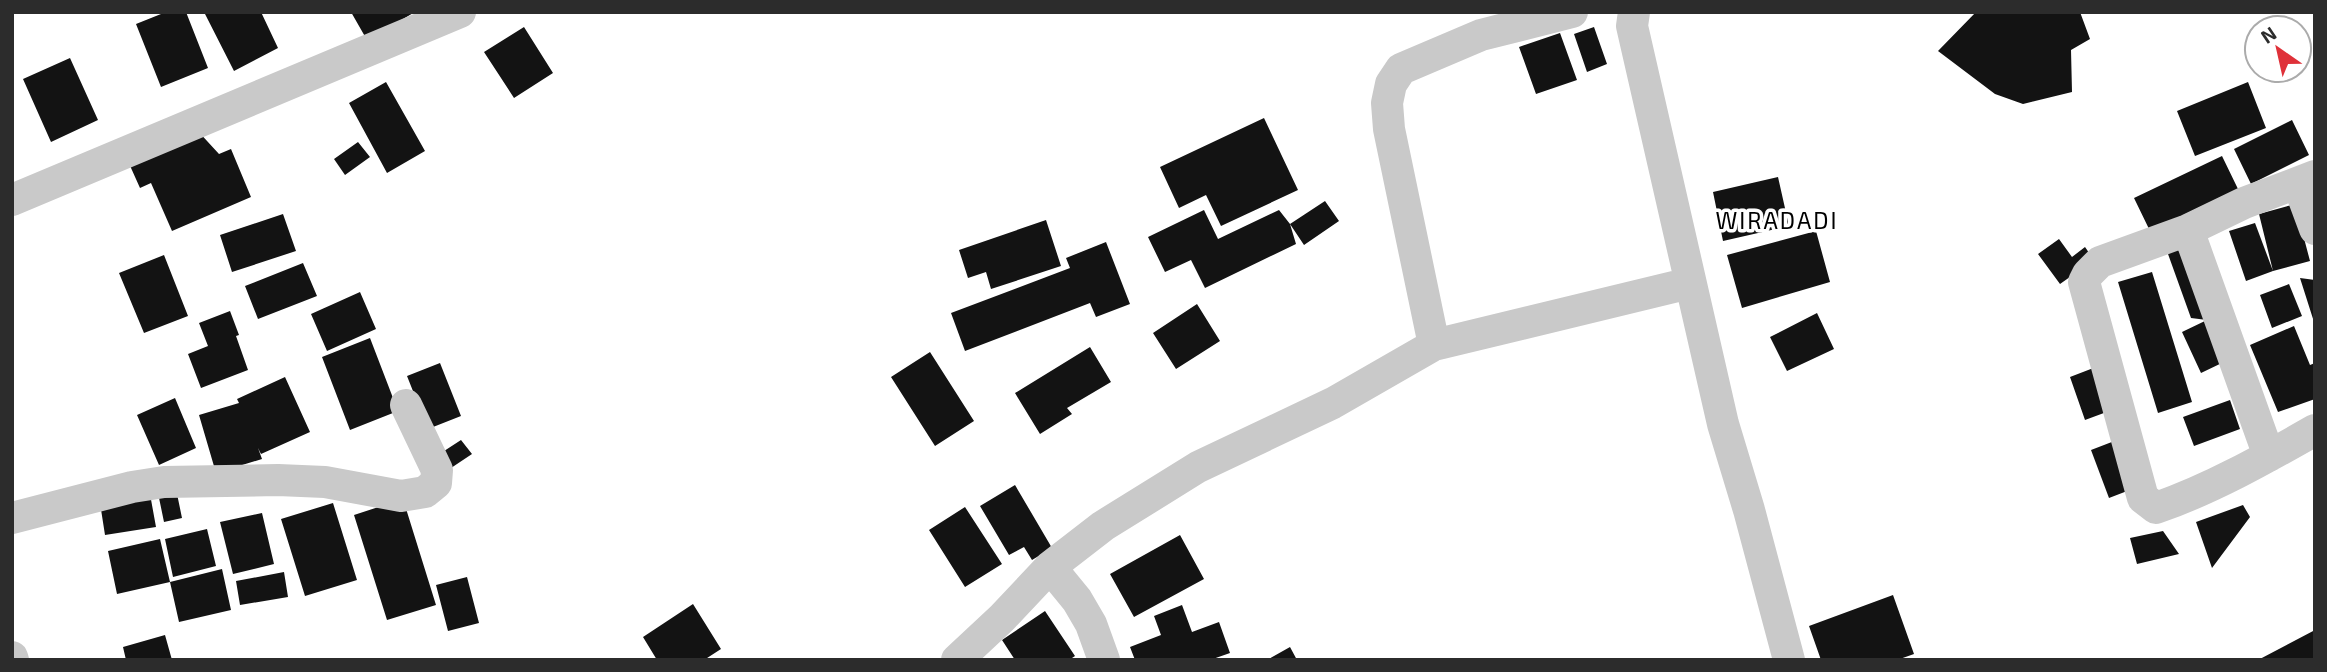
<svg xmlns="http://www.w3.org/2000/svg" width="2327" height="672" font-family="'Exo 2',sans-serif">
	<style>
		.building { fill: #131313 }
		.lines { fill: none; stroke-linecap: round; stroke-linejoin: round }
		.minor { stroke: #c9c9c9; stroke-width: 32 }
		.labels { text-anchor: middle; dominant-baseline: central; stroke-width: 7; stroke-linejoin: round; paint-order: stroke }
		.quarter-label { font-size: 23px; letter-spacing: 2px; fill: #000; stroke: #fff }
	</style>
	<rect width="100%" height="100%" fill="#fff"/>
	<path class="building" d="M166 12H186L208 68 161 87 136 24Z
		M204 12H261L278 48 234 71Z
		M351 12H415L367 40Z
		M1976 12H2080L2090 39 2071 50 2072 92 2023 104 1995 94 1938 51Z
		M524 27 553 73 514 98 484 52Z
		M1594 27 1607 64 1587 72 1574 34Z
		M1560 33 1577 80 1536 94 1519 47Z
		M70 58 98 120 51 142 23 79Z
		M386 82 425 151 387 173 349 103Z
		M2248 82 2266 128 2195 156 2177 111Z
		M1264 118 1298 190 1221 226 1206 195 1179 208 1160 167Z
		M2292 120 2309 155 2251 184 2234 149Z
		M196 129 219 154 231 149 251 197 172 231 151 183 140 188 127 159Z
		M358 142 370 157 345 175 334 159Z
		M2222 156 2238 189 2150 231 2134 198Z
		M1778 177 1789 226 1723 241 1713 192Z
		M1325 201 1339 221 1304 245 1290 224Z
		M2295 204 2310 261 2273 271 2246 281 2229 231 2255 223 2273 271 2259 214Z
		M1204 210 1218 239 1279 210 1290 224 1296 244 1205 288 1191 260 1165 272 1148 237Z
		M283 214 296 251 232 272 220 235Z
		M1046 220 1061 266 991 289 986 272 968 278 959 250Z
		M1816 231 1830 282 1742 308 1727 255Z
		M2059 239 2072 257 2085 247 2094 260 2060 284 2038 254Z
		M1106 242 1130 304 1096 317 1090 303 965 351 951 313 1070 268 1066 258Z
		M2179 246 2207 320 2191 318 2168 254Z
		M164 255 188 316 144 333 119 273Z
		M303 263 317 296 258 319 245 286Z
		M2152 272 2192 402 2158 413 2118 282Z
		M2300 278 2315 280V322H2314Z
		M2289 284 2302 316 2272 328 2260 295Z
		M360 292 376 329 327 351 311 314Z
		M1197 304 1220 341 1176 369 1153 333Z
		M230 311 239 335 236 336 248 370 201 388 188 354 208 346 199 323Z
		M1817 313 1834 349 1787 371 1770 337Z
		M2207 320 2226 361 2201 373 2182 332Z
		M2294 326 2310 365 2315 363V399L2278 412 2250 345Z
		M370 338 398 411 350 430 322 357Z
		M1090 347 1111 382 1067 408 1072 414 1040 434 1015 393Z
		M930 352 974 421 935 446 891 377Z
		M440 363 461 416 428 429 407 376Z
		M2096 367 2112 410 2085 420 2070 377Z
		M285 377 310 432 261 454 258 448 262 459 216 473 199 415 239 403 237 399Z
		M175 398 196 448 159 465 137 415Z
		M2230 400 2240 429 2194 446 2183 417Z
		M461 440 472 454 451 468 441 453Z
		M2117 440 2135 488 2109 498 2091 450Z
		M1015 485 1052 548 1032 560 1024 547 1009 555 980 506Z
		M176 489 182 518 164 522 158 493Z
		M150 494 156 527 105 535 100 503Z
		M403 499 436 605 387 620 354 515Z
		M333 503 357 580 305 596 281 519Z
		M2243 505 2250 517 2212 568 2196 522Z
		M965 507 1002 564 965 587 929 530Z
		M262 513 274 564 233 574 220 522Z
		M207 529 216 566 173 577 165 539Z
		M2163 531 2179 554 2137 564 2130 538Z
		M1180 535 1204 579 1134 617 1110 574Z
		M160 539 170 582 117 594 108 551Z
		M222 569 231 610 179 622 170 582Z
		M284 572 288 597 240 605 236 581Z
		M467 577 479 623 448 631 436 585Z
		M1893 595 1914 654 1897 660H1821L1809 626Z
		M693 604 721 649 704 660H657L643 637Z
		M1182 605 1192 632 1219 622 1230 653 1210 660H1135L1130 647 1161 635 1154 616Z
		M1045 611 1075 656 1069 660H1015L1002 640Z
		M2315 630V660H2258Z
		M165 635 172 660H126L123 647Z
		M1290 647 1297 660H1267Z"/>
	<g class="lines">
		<path class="minor" d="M1634 12 1632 26 1723 424 1749 510 1789 660
			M2315 176 2244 203 2188 230 2100 262 2088 274 2084 282 2143 498 2156 508C2211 489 2264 459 2315 430
			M2298 183 2315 229
			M12 200 460 12
			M2188 230 2269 456
			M1434 345 1389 129 1387 103 1391 84 1401 69 1481 35 1572 12
			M12 518 132 487 164 482 278 480 325 482 401 496 425 492 436 483 437 470 406 405
			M1050 567 1077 600 1091 624 1104 660
			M12 657 13 660
			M957 660 1002 618 1050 567 1103 526 1198 467 1333 403 1434 345 1690 283"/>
	</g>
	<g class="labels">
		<g class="quarter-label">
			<text x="1777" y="220">WIRADADI</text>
		</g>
	</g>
	<rect width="2327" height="672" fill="none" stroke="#2c2c2c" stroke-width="28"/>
	<g transform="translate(2278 49) rotate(326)"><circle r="33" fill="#ffffff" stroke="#ababab" stroke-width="2"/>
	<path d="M0-5L12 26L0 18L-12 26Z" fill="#df3139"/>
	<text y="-10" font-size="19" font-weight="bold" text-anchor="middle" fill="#2c2c2c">N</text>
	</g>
</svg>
